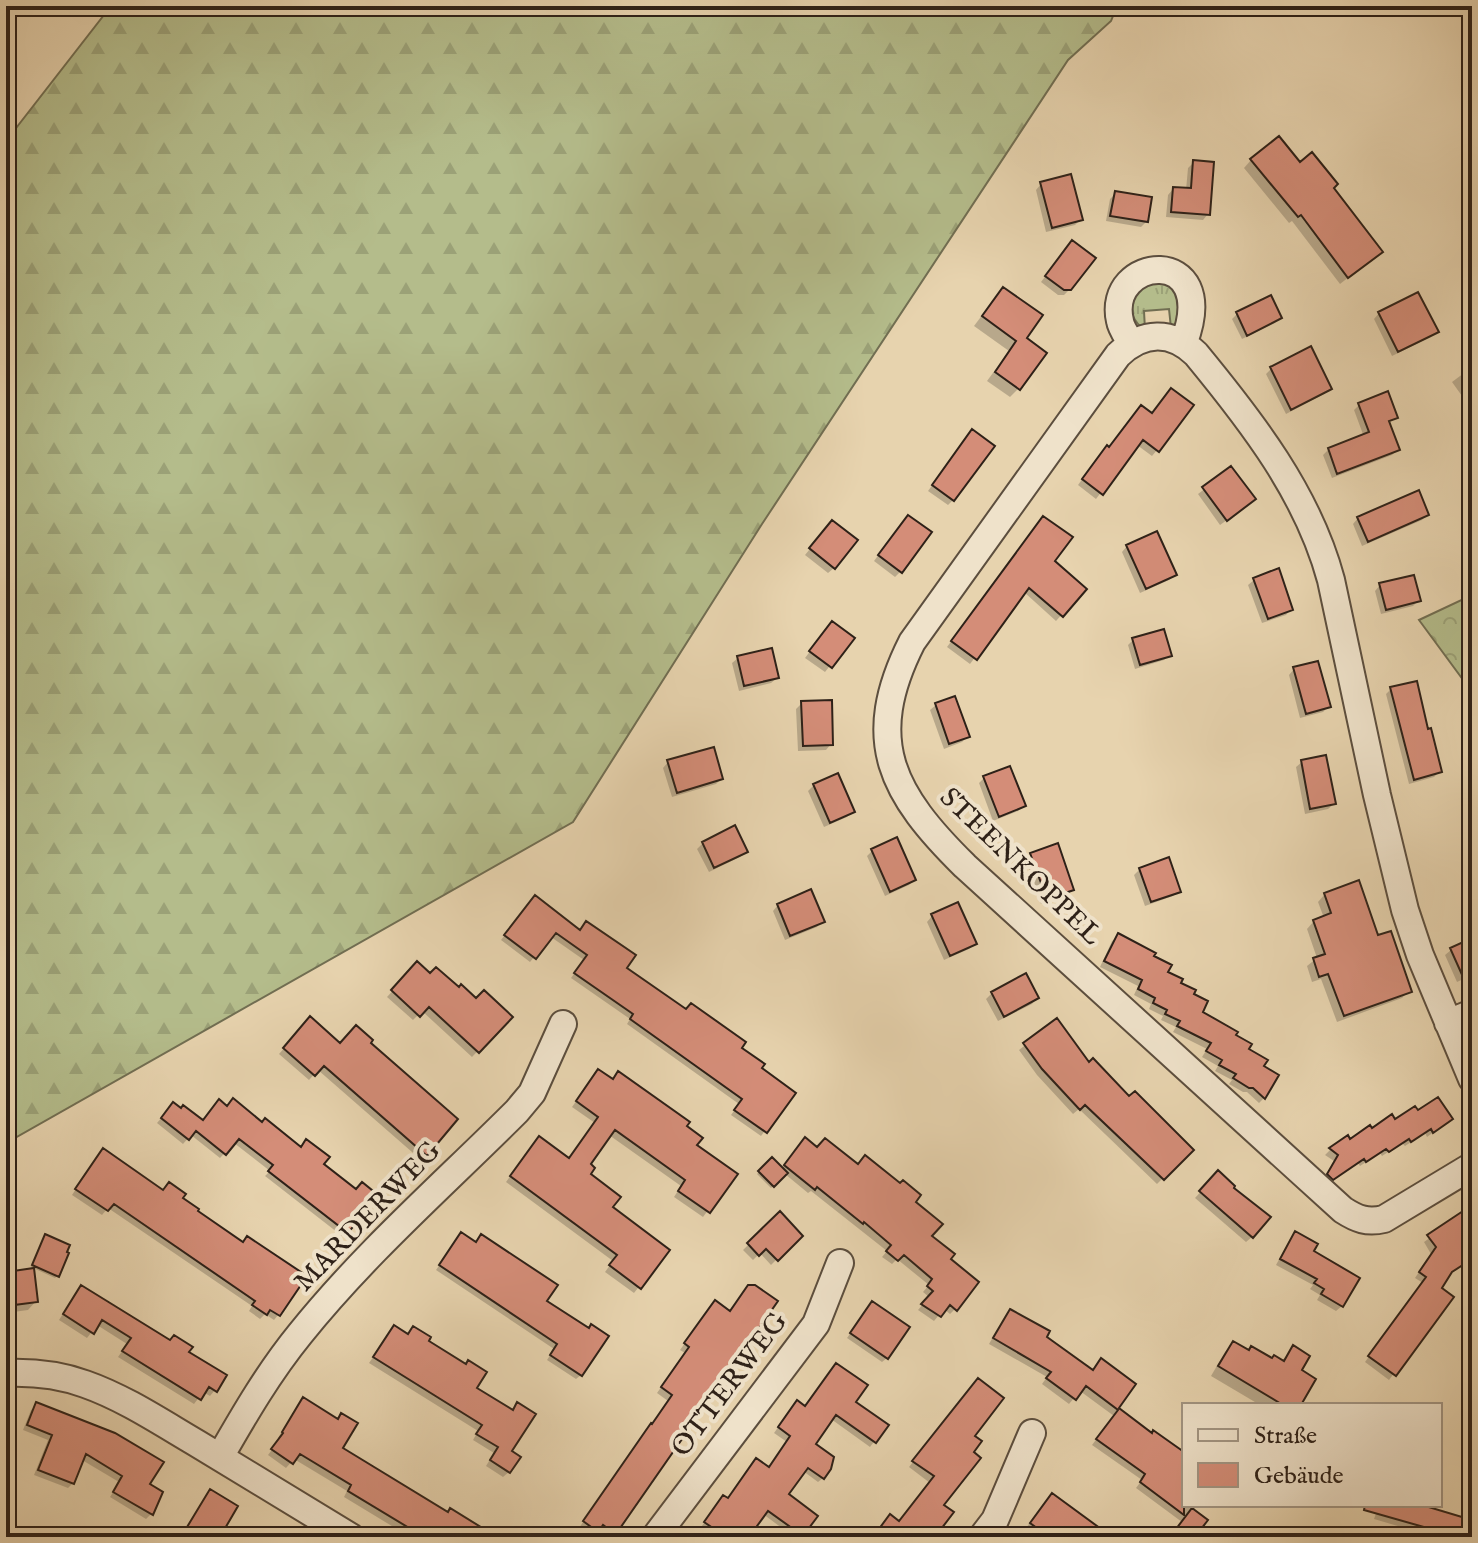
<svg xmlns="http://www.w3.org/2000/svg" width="1478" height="1543" font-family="'IM FELL English',serif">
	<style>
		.grass { fill: url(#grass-tufts); stroke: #716e52; stroke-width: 2 }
		.forest { fill: url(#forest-firs); stroke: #716e52; stroke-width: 2 }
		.park { fill: url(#park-crowns); stroke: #716e52; stroke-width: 2 }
		.shadow { fill: #0003 }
		.building { fill: #d48d78; stroke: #2e2118; stroke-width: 2 }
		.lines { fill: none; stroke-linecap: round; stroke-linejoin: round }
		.street-casing { stroke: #5c4e3e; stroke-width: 30 }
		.street { stroke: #efe2ca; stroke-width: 26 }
		.labels { text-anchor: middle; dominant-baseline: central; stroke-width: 8; stroke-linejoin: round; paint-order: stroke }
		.street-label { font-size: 28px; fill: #2e2118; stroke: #efe2ca }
	</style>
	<defs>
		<pattern id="grass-tufts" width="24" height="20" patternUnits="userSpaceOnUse" patternTransform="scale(2)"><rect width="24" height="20" fill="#b4bc8b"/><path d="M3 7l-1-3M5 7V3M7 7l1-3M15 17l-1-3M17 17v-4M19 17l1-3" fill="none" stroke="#9ba177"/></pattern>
		<pattern id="forest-firs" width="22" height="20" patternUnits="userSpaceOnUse" patternTransform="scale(2)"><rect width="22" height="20" fill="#b4bc8b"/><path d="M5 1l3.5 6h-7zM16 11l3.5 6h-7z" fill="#9ba177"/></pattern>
		<pattern id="park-crowns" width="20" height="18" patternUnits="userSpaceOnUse" patternTransform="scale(2)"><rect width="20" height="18" fill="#b4bc8b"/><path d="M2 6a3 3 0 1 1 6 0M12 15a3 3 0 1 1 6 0" fill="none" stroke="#9ba177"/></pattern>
	</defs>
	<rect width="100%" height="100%" fill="#e7d3ae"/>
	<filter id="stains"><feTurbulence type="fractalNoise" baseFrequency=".0025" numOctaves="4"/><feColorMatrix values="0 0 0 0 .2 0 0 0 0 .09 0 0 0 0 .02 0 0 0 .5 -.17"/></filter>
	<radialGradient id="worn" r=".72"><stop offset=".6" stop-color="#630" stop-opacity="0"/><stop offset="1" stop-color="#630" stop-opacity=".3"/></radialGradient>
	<path class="grass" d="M1156 277 1182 295 1176 323 1171 328 1169 309 1144 311 1145 330C1132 321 1131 312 1129 297Z"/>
	<path class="forest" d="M111 6H1117L1111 21 1068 60 762 524 573 822 6 1143V141Z"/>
	<path class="park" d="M1472 595V692L1419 620Z"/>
	<path class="shadow" d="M1251 160 1300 165 1332 188 1372 259 1340 284 1292 221 1289 223 1244 168Z
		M1194 162 1208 214 1203 220 1166 217 1168 195 1173 189 1186 190 1188 168Z
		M1041 184 1081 219 1075 225 1046 232 1036 190Z
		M1115 194 1147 221 1141 227 1106 221 1110 199Z
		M1067 248 1070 289 1064 295H1058L1041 282Z
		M1003 289 1024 339 1018 389 1010 397 987 381 1009 351 974 326 995 298Z
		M1270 298 1279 318 1275 323 1242 339 1232 319 1237 314Z
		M1379 313 1436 331 1431 337 1392 356 1374 319Z
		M1472 367V410L1452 382Z
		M1271 369 1330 389 1324 394 1286 414 1266 374Z
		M1359 405 1396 417 1388 424 1398 450 1392 455 1332 478 1323 455 1329 449 1364 437 1354 410Z
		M1136 413 1157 450 1152 456 1137 445 1096 499 1078 485 1101 453 1109 449Z
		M967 437 953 500 948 505 928 491Z
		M1231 469 1248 505 1220 525 1198 494Z
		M1427 515 1422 520 1362 546 1353 524 1358 518Z
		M902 523 901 571 895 577 874 561Z
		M1038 524 1052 561 1084 590 1056 621 1024 592 970 664 947 647Z
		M827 528 834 568 828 573 805 555Z
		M1127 546 1175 575 1169 580 1140 593 1122 552Z
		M1254 580 1291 609 1286 615 1262 623 1248 585Z
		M1380 585 1419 600 1413 606 1381 614 1375 591Z
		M827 629 852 638 825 672 805 658Z
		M1133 640 1170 655 1164 660 1135 669 1128 645Z
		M738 658 777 678 771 683 739 691 732 663Z
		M1294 669 1328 707 1323 712 1300 718 1289 675Z
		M1391 689 1439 772 1434 777 1409 784 1386 694Z
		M802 703 831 744 826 750 798 751 796 709Z
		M936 705 967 737 962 742 944 749 930 710Z
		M668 762 721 779 716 784 672 797 663 768Z
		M1302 762 1334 804 1328 809 1305 814 1296 767Z
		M984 778 1024 806 1018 811 993 821 979 783Z
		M814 785 852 811 847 817 824 827 808 791Z
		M703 843 746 852 740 857 709 872 697 849Z
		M872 851 914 880 909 885 885 896 867 856Z
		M1032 855 1072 889 1066 895 1041 904 1026 860Z
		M1140 869 1179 891 1173 896 1145 906 1134 875Z
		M1325 894 1377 938 1409 991 1402 998 1337 1022 1321 979 1312 982 1307 966 1317 958 1307 929 1314 921 1324 918 1318 902Z
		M531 902 739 1048 759 1069 793 1093 761 1136 731 1115 739 1104 627 1024 630 1019 571 978 584 960 551 937 530 962 501 940Z
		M778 905 822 921 817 927 785 940 773 911Z
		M932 916 974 944 969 949 944 960 927 922Z
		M1118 936 1151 957 1178 984 1200 1013 1233 1036 1261 1067 1264 1098 1259 1103 1247 1092H1243L1229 1084 1232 1080 1215 1071 1218 1066 1202 1057 1207 1049 1173 1032 1176 1027 1161 1020 1163 1016 1149 1009 1151 1004 1134 995 1138 986 1100 967 1112 941Z
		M1472 940V975L1457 982 1445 955 1451 950Z
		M417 964 430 976 510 1017 472 1057 422 1011 413 1020 387 997Z
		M992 993 1037 998 1032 1004 998 1021 986 999Z
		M310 1019 340 1045 368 1043 425 1154 420 1159 318 1070 309 1080 279 1054Z
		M1056 1021 1088 1065 1191 1150 1157 1184 1079 1109 1073 1114 1037 1075 1019 1050Z
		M593 1077 684 1126 694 1146 735 1174 703 1217 674 1197 681 1186 609 1135 588 1164V1174L610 1208 668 1250 634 1293 605 1272 613 1261 506 1182 534 1144 568 1160 595 1123 572 1107Z
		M169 1109 202 1122 262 1124 321 1164 355 1191 346 1232 342 1236 265 1176 270 1171 234 1143 220 1158 191 1135 183 1144 157 1123Z
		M1417 1113 1451 1119 1427 1137 1425 1133 1405 1146 1402 1143 1382 1156 1380 1153 1360 1166 1358 1163 1327 1184 1323 1180 1334 1161 1325 1155 1330 1150 1347 1138 1350 1142Z
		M800 1145 817 1149 857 1166 913 1202 930 1236 948 1259 955 1309 950 1314 944 1309 934 1321 918 1310 929 1297 923 1292 929 1285 897 1259 892 1264 882 1257 887 1251 811 1191 808 1193 785 1174 771 1188 757 1174 772 1159 781 1169Z
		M98 1156 162 1192 180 1199 278 1315 274 1320 265 1314 260 1319 249 1311 252 1306 108 1208 102 1215 72 1195Z
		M1218 1173 1252 1237 1246 1242 1195 1198Z
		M1472 1208V1259L1448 1274 1439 1289 1451 1297 1389 1380 1365 1362 1423 1283 1415 1278 1431 1254 1424 1242Z
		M780 1214 800 1236 771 1265 760 1253 753 1260 743 1250Z
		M1296 1233 1311 1252 1342 1306 1336 1311 1317 1300 1320 1295 1310 1289 1313 1285 1276 1265 1290 1239Z
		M43 1239 57 1276 55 1278 31 1267Z
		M457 1239 544 1301 581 1375 576 1379 547 1360 554 1349 436 1270Z
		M6 1274 36 1301 28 1310 6 1313Z
		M76 1293 187 1353 215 1390 210 1396 203 1392 194 1404 118 1357 127 1344 97 1325 87 1338 59 1320Z
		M710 1308 615 1532 608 1537 598 1530 592 1536 579 1528 645 1431 651 1426 668 1401 657 1393 685 1353 680 1350Z
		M867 1309 887 1358 882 1362 847 1338Z
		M1010 1311 1044 1337 1116 1409 1184 1455V1505H1197L1193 1511V1537H1175L1172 1535 1182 1522 1136 1488 1142 1480 1092 1445 1114 1416 1080 1391 1069 1404 1042 1384 1047 1377 989 1344 1005 1316Z
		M394 1327 407 1335 414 1328 426 1342 466 1366 475 1388 511 1411 518 1405 509 1452V1472L503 1477 486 1466 494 1453 473 1440 478 1431 369 1363Z
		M1233 1343 1271 1361 1281 1362 1293 1348 1299 1371 1298 1405H1260L1211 1376 1225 1352Z
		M973 1386 972 1436 942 1506 933 1537H874L899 1523 930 1483 909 1467Z
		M853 1403 886 1426 870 1447 831 1419 813 1445 823 1478 818 1482 803 1471 786 1495 802 1535 799 1537H794L763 1514 747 1537H694L719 1502 727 1500 768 1469 787 1442 774 1433 792 1408H804Z
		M37 1405 147 1485 151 1514 146 1519 110 1497 119 1482 82 1460 73 1483 68 1488 34 1475 48 1440 23 1430 31 1410Z
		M298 1405 336 1420 342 1415 340 1449 448 1514 491 1537H441L434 1533 432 1537H410L344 1497 347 1491 294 1459 286 1468 268 1455 280 1439 278 1438Z
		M1047 1500 1094 1526 1096 1525 1109 1533 1106 1537H1039L1026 1528Z
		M1379 1505H1426V1508L1472 1522V1537H1435L1374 1519Z"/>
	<path class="building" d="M1279 136 1300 162 1312 152 1338 184 1334 188 1383 252 1348 278 1301 215 1298 217 1250 159Z
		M1193 160 1214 162 1210 215 1171 212 1173 187 1191 188Z
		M1071 174 1083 220 1052 228 1040 182Z
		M1115 191 1152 197 1148 222 1110 216Z
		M1072 240 1096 258 1071 290H1064L1045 276Z
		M1003 287 1043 315 1027 338 1047 353 1020 390 995 372 1016 341 982 316Z
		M1418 292 1439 332 1398 352 1378 312Z
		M1271 295 1282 318 1247 336 1236 312Z
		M1311 346 1332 389 1291 410 1270 367Z
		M1171 388 1194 405 1159 452 1143 440 1103 495 1082 479 1107 445 1109 447 1141 405 1152 413Z
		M1388 391 1398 418 1389 421 1400 450 1337 474 1328 448 1369 432 1358 403Z
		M972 429 995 446 954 501 932 485Z
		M1231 466 1256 499 1227 521 1202 487Z
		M1419 490 1429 515 1368 542 1357 517Z
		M908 515 932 532 902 573 878 555Z
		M1043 516 1073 537 1055 561 1087 589 1063 617 1029 588 977 660 951 641Z
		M832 520 858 540 835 569 809 548Z
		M1157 531 1177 575 1146 589 1126 545Z
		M1279 568 1293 610 1268 619 1253 578Z
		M1414 575 1421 601 1386 610 1379 583Z
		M832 621 855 638 832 668 809 651Z
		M1164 629 1172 656 1140 665 1132 638Z
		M772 648 779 678 744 686 737 656Z
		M1318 661 1331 707 1306 714 1293 667Z
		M1417 681 1428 729 1431 728 1442 772 1414 780 1390 687Z
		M955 696 970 737 949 744 935 703Z
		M832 700 833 745 803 746 801 701Z
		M714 747 723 779 677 793 667 760Z
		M1326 755 1336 804 1310 809 1301 760Z
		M1010 766 1026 806 999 817 983 776Z
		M838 773 855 812 830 823 813 784Z
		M735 825 748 852 714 868 702 842Z
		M897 837 916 880 890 892 871 849Z
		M1058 843 1074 890 1047 899 1030 853Z
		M1169 857 1181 892 1151 902 1139 868Z
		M1359 880 1378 935 1391 931 1412 992 1344 1016 1328 974 1319 977 1313 958 1325 954 1313 920 1331 913 1324 893Z
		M811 889 825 922 790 936 777 904Z
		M535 895 580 930 586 921 636 955 627 968 686 1009 691 1003 746 1042 742 1048 765 1064 762 1068 796 1093 767 1133 734 1110 742 1099 630 1019 633 1014 574 973 587 955 556 933 536 959 504 935Z
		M958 902 977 944 950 956 931 914Z
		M1118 933 1156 953 1154 956 1172 965 1168 972 1183 979 1181 983 1196 990 1194 994 1208 1001 1203 1012 1238 1032 1236 1035 1252 1044 1249 1049 1268 1060 1264 1066 1279 1075 1265 1099 1253 1088H1249L1233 1078 1236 1074 1219 1065 1222 1060 1206 1051 1211 1043 1177 1026 1180 1021 1165 1014 1167 1010 1153 1003 1155 998 1138 989 1142 980 1104 961Z
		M1472 938V997L1450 948Z
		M417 961 430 973 436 967 459 987 461 984 476 998 484 990 513 1017 479 1053 429 1007 420 1017 391 990Z
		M1026 973 1039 998 1004 1017 991 992Z
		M310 1016 340 1043 356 1025 373 1040 371 1043 458 1119 427 1156 324 1066 315 1076 283 1048Z
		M1057 1018 1089 1062 1093 1058 1129 1096 1135 1091 1194 1150 1164 1180 1085 1105 1080 1110 1042 1069 1023 1043Z
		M598 1069 613 1079 618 1071 690 1122 687 1126 703 1138 697 1145 738 1174 710 1213 678 1191 685 1180 615 1130 591 1164 595 1168 591 1174 621 1197 613 1207 670 1250 641 1289 609 1265 617 1255 510 1176 539 1136 569 1158 598 1117 576 1101Z
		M1438 1097 1453 1119 1433 1133 1431 1129 1411 1142 1409 1139 1389 1152 1386 1149 1366 1162 1364 1159 1333 1180 1327 1174 1338 1155 1329 1148 1348 1135 1350 1139 1370 1125 1372 1128 1392 1114 1395 1119 1415 1106 1418 1110Z
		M233 1098 262 1122 265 1118 301 1147 306 1139 330 1157 324 1164 356 1189 362 1182 378 1195 348 1233 268 1171 273 1165 239 1139 226 1155 196 1131 189 1140 161 1118 173 1102 181 1108 183 1105 203 1120 219 1099 227 1106Z
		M805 1137 817 1147 825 1138 858 1164 865 1155 900 1183 903 1180 921 1195 916 1202 943 1224 932 1236 955 1254 951 1259 979 1282 957 1311 950 1305 941 1317 921 1304 933 1291 927 1286 932 1279 904 1255 898 1261 886 1251 891 1245 864 1222 863 1224 817 1187 815 1190 784 1165Z
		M103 1148 163 1190 169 1182 186 1194 183 1198 199 1209 198 1211 243 1242 247 1236 307 1276 280 1316 270 1310 267 1315 252 1305 255 1301 114 1204 108 1211 75 1189Z
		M772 1157 788 1173 774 1187 758 1171Z
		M1218 1170 1235 1186 1234 1188 1271 1217 1253 1238 1199 1191Z
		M1472 1205V1259L1452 1272 1442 1288 1454 1297 1396 1376 1368 1356 1426 1277 1419 1272 1436 1247 1427 1235Z
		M780 1211 803 1236 778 1261 766 1249 759 1256 747 1243Z
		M1295 1231 1318 1244 1314 1251 1360 1278 1343 1307 1321 1294 1324 1289 1314 1283 1317 1279 1280 1259Z
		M461 1232 476 1242 481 1234 558 1285 547 1301 589 1328 591 1324 609 1336 582 1376 550 1355 557 1344 439 1265Z
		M45 1234 70 1245 67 1252 69 1253 59 1277 32 1265Z
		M34 1268 38 1302 6 1306V1272Z
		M81 1285 170 1340 174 1335 193 1347 189 1352 227 1375 217 1392 209 1387 201 1400 122 1351 131 1338 102 1320 94 1334 63 1314Z
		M748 1285H755L778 1301 616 1534 603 1525 598 1532 583 1521 651 1423 652 1424 672 1395 661 1387 689 1347 684 1343 715 1300 730 1311Z
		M872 1301 910 1327 888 1359 850 1333Z
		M1010 1309 1050 1331 1047 1337 1093 1370 1101 1358 1136 1384 1119 1408 1152 1433 1153 1430 1184 1452V1515L1140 1482 1145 1474 1096 1439 1118 1410 1086 1386 1076 1400 1046 1378 1051 1372 993 1338Z
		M394 1325 408 1334 413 1326 431 1337 429 1341 466 1364 468 1360 487 1372 477 1388 513 1410 517 1402 536 1414 512 1451 521 1457 510 1473 490 1460 498 1447 476 1434 482 1425 373 1357Z
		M1233 1341 1249 1350 1251 1346 1272 1358 1274 1355 1284 1361 1293 1345 1310 1356 1302 1370 1316 1379 1301 1405H1283L1218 1366Z
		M836 1363 868 1385 856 1402 889 1425 876 1443 836 1415 816 1444 834 1457 831 1469 824 1479 808 1468 789 1494 818 1516 803 1536 768 1511 749 1537H726L704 1522 723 1495 728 1498 756 1458 769 1467 790 1436 778 1427 797 1400 805 1406Z
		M978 1378 1004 1398 975 1436 982 1441 974 1452 981 1458 944 1505 954 1512 935 1537H873L890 1514 899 1521 934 1476 912 1461Z
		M303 1397 338 1419 341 1413 358 1423 343 1448 448 1512 450 1508 497 1537H454L440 1528 434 1537H424L348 1491 351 1485 300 1454 293 1464 271 1449 283 1433 282 1432Z
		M36 1402 115 1433 164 1462 150 1484 163 1492 153 1515 113 1492 122 1476 86 1454 74 1484 38 1470 52 1435 27 1425Z
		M210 1489 238 1506 220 1537H181Z
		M1052 1493 1112 1537H1049L1030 1523Z
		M1365 1505H1422L1472 1520V1537H1444L1445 1533 1364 1510Z
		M1192 1508 1208 1520 1195 1537H1186L1176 1529Z"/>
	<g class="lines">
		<g class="street-casing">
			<path id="street" d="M1131 343C1127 336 1121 328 1120 321 1105 256 1221 243 1184 342
				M1448 1023 1472 1013
				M1472 1079 1420 955 1405 910 1377 795 1331 580C1308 494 1252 422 1196 354 1171 330 1143 331 1118 355L912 642C862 741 892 794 965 866L1343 1210C1357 1219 1367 1223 1384 1219L1472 1166
				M6 1373C32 1372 60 1375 85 1384 125 1398 162 1423 198 1444 249 1475 300 1506 351 1537
				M220 1457C244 1415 269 1372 300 1334 365 1253 444 1184 517 1111L532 1093 563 1024
				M655 1537 816 1324 840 1263
				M982 1537 995 1520 1032 1433"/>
		</g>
		<use href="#street" class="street"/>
	</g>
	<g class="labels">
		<g class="street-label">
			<text transform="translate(1020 867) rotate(44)">STEENKOPPEL</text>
			<text transform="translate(368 1217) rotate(-46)">MARDERWEG</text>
			<text transform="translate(730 1385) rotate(-53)">OTTERWEG</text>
		</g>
	</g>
	<rect width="1478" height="1543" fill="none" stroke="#e7d3ae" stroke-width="32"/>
	<rect x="8" y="8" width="1462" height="1527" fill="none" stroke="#2e2118" stroke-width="4"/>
	<rect x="16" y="16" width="1446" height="1511" fill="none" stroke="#2e2118" stroke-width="2"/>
	<rect x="1182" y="1403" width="260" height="104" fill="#efe2ca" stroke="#a29583" stroke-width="2"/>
	<rect x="1198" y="1429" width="40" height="12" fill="#efe2ca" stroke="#a29583" stroke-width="2"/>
	<text x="1254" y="1443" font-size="24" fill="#2e2118">Straße</text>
	<rect x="1198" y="1463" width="40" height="24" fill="#d48d78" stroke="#a29583" stroke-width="2"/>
	<text x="1254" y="1483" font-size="24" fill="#2e2118">Gebäude</text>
	<rect width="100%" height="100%" filter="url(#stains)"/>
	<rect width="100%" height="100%" fill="url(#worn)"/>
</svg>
